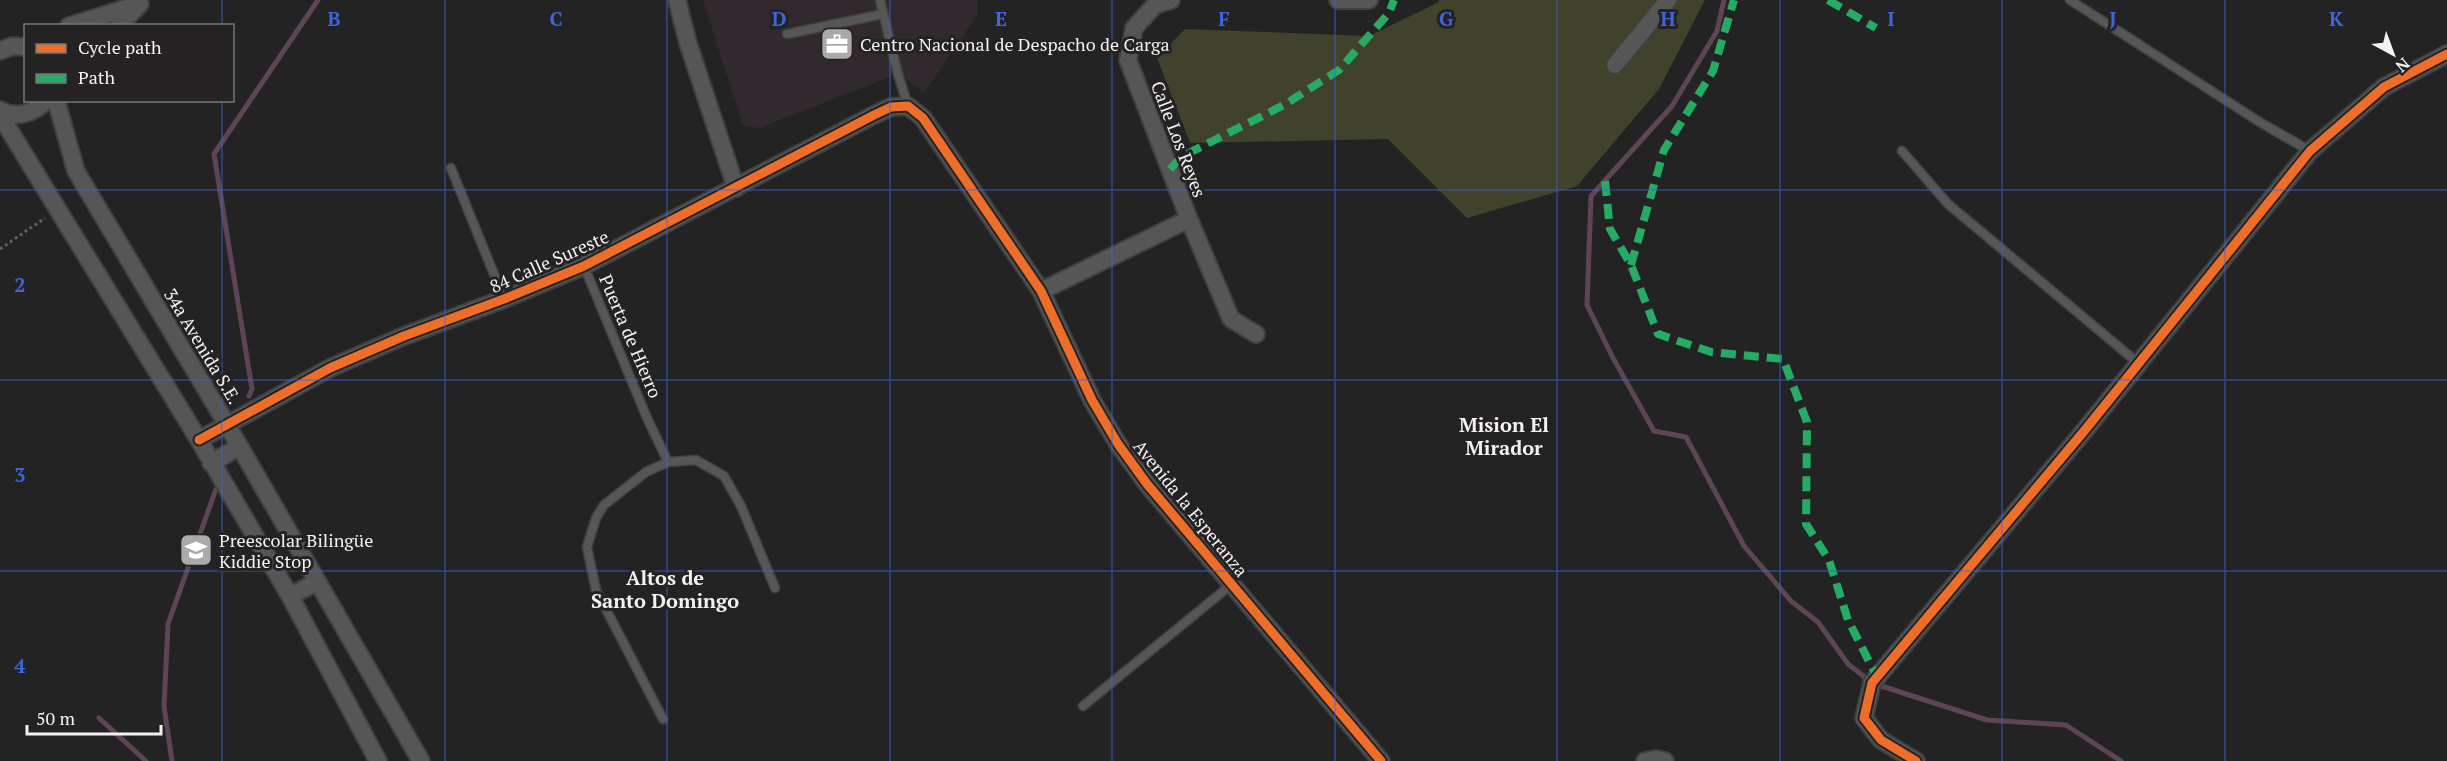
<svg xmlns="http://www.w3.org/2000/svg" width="2447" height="761" font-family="'PT Serif',serif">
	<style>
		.built { fill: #31292e }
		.green { fill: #40422c }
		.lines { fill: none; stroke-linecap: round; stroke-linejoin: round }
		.stream { stroke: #5e4555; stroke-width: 5 }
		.service-casing { stroke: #414041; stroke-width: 11 }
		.minor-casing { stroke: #414041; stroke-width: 20 }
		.path { stroke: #5f5e5f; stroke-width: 3; stroke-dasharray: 3 3; stroke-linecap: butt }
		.service { stroke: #565656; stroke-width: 8 }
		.minor { stroke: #565656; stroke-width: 16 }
		.quiet { stroke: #26ab63; stroke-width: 8; stroke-dasharray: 15 8; stroke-linecap: butt }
		.cycleway-casing { stroke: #252224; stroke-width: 13 }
		.cycleway { stroke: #ee6e29; stroke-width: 9 }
		.grid { fill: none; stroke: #3d66dc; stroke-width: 1.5; stroke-opacity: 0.55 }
		.labels { text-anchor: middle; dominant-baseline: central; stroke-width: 6; stroke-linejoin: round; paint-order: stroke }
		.poi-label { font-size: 18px; fill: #f3f1f2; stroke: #252224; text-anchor: start }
		.street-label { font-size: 18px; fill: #f3f1f2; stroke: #252224 }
		.neighbourhood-label { font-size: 20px; font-weight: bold; fill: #f3f1f2; stroke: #252224 }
		.grid-label { font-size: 20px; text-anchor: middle; font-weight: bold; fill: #3d66dc; stroke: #252224; stroke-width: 6; stroke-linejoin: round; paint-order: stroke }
	</style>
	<rect width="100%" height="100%" fill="#242324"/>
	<path class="built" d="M703 0H978V14L924 93 898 74 759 128 743 126Z"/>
	<path class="green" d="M1439 0H1705L1659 89 1577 186 1467 218 1388 139 1190 143 1157 58 1185 29 1369 36 1437 3Z"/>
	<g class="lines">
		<path class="stream" d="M1724 0 1717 31 1672 106 1591 196 1587 305 1613 358 1654 431 1686 437 1744 546 1791 601 1818 622 1848 664 1872 683 1987 720 2066 725 2121 761
			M249 396 252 389 214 154 318 0
			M99 718 146 761
			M172 761 164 706 168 624 216 489"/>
		<g class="service-casing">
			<path id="service" d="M880 0 898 74 908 106
				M2070 0 2258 121 2310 151
				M787 34 883 14
				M1902 151 1948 204 2138 363
				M451 168 504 299
				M584 266 647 418 668 462
				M1083 706 1232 584
				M663 719 596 590 587 547 596 518 604 505 646 472 668 462 696 460 724 476 741 506 775 588"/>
		</g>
		<g class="minor-casing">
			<path id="minor" d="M677 0 688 43 736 188
				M1338 0H1369
				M69 26 140 4
				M119 26 138 6
				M0 51 12 46 26 47
				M1615 65 1668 0
				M56 100 76 171 226 423 421 761
				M0 110C16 119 34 114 46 100
				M0 115 199 440 290 596 378 761
				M1189 219 1231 319 1256 334
				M1041 291 1189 219 1128 60 1134 28 1155 5 1171 0
				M199 440 330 368 404 336 504 299 584 266 874 115 891 107 908 106 923 118 1041 291 1092 400 1118 444 1147 484 1381 761
				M211 463 239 447
				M290 596 317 582
				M1645 761 1656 759 1665 761
				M1916 761 1881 740 1864 718 1872 683 2085 430 2310 151 2384 87 2447 54"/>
		</g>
		<path class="path" d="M0 249 45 218"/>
		<use href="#service" class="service"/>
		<use href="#minor" class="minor"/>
		<path class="quiet" d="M1828 0 1876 28
			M1170 169 1183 156 1284 105 1339 70 1389 13 1394 0
			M1605 181 1610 229 1631 265 1658 334 1711 352 1783 359 1807 422 1806 524 1829 560 1848 620 1877 677
			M1631 265 1664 150 1713 71 1734 0"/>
		<g class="cycleway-casing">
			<path id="cycleway" d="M199 440 330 368 404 336 504 299 584 266 874 115 891 107 908 106 923 118 1041 291 1092 400 1118 444 1147 484 1381 761
				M1916 761 1881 740 1864 718 1872 683 2085 430 2310 151 2384 87 2447 54"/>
		</g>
		<use href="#cycleway" class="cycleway"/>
	</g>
	<path class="grid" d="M222 0V26M445 0V761M667 0V761M890 0V761M1112 0V761M1335 0V761M1557 0V761M1780 0V761M2002 0V761M2225 0V761M222 100V761M0 190H2447M0 380H2447M0 571H2447"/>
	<defs>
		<g id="office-square" transform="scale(1.725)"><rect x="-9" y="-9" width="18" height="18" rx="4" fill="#aba9aa" stroke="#252224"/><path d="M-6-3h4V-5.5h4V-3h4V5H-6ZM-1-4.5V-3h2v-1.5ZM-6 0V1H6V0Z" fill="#fff"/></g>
		<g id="school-square" transform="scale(1.725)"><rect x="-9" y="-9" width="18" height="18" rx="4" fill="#aba9aa" stroke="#252224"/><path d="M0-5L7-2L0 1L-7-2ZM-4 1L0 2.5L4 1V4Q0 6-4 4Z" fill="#fff"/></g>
	</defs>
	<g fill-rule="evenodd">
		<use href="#office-square" x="837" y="44"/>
		<use href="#school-square" x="196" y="550"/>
	</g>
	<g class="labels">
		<g class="poi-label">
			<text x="860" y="44">Centro Nacional de Despacho de Carga</text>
			<text x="219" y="540">Preescolar Bilingüe<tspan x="219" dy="21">Kiddie Stop</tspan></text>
		</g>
		<g class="street-label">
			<text transform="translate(1179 139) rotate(69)">Calle Los Reyes</text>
			<text transform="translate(549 261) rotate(-24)">84 Calle Sureste</text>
			<text transform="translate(631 336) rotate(67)">Puerta de Hierro</text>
			<text transform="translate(203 346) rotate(59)">34a Avenida S.E.</text>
			<text transform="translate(1191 508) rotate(51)">Avenida la Esperanza</text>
		</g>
		<g class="neighbourhood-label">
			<text x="1504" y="424">Mision El<tspan x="1504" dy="23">Mirador</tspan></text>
			<text x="665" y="577">Altos de<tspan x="665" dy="23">Santo Domingo</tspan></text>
		</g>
	</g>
	<g class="grid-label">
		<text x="334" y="26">B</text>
		<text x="556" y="26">C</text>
		<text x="779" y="26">D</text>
		<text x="1001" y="26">E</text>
		<text x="1224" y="26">F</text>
		<text x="1446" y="26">G</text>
		<text x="1668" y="26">H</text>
		<text x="1891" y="26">I</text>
		<text x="2113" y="26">J</text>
		<text x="2336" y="26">K</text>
		<text x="20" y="292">2</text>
		<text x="20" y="482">3</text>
		<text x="20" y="673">4</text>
	</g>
	<rect x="24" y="24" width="210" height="78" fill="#252224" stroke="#777576" stroke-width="1.5"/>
	<rect x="36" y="44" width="30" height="9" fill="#ee6e29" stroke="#777576" stroke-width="1.5"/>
	<text x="78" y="54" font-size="18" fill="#f3f1f2">Cycle path</text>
	<rect x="36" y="74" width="30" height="9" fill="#26ab63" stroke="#777576" stroke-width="1.5"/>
	<text x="78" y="84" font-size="18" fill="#f3f1f2">Path</text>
	<g transform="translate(2393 54) rotate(139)" stroke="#252224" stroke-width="4.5" paint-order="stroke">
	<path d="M0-4.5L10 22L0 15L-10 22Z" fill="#f3f1f2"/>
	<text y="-9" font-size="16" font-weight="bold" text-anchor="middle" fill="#f3f1f2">N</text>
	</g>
	<path d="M27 725v9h134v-9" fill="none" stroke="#f3f1f2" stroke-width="3"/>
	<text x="36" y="725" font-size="18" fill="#f3f1f2" stroke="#252224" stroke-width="4.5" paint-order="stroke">50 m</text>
</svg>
